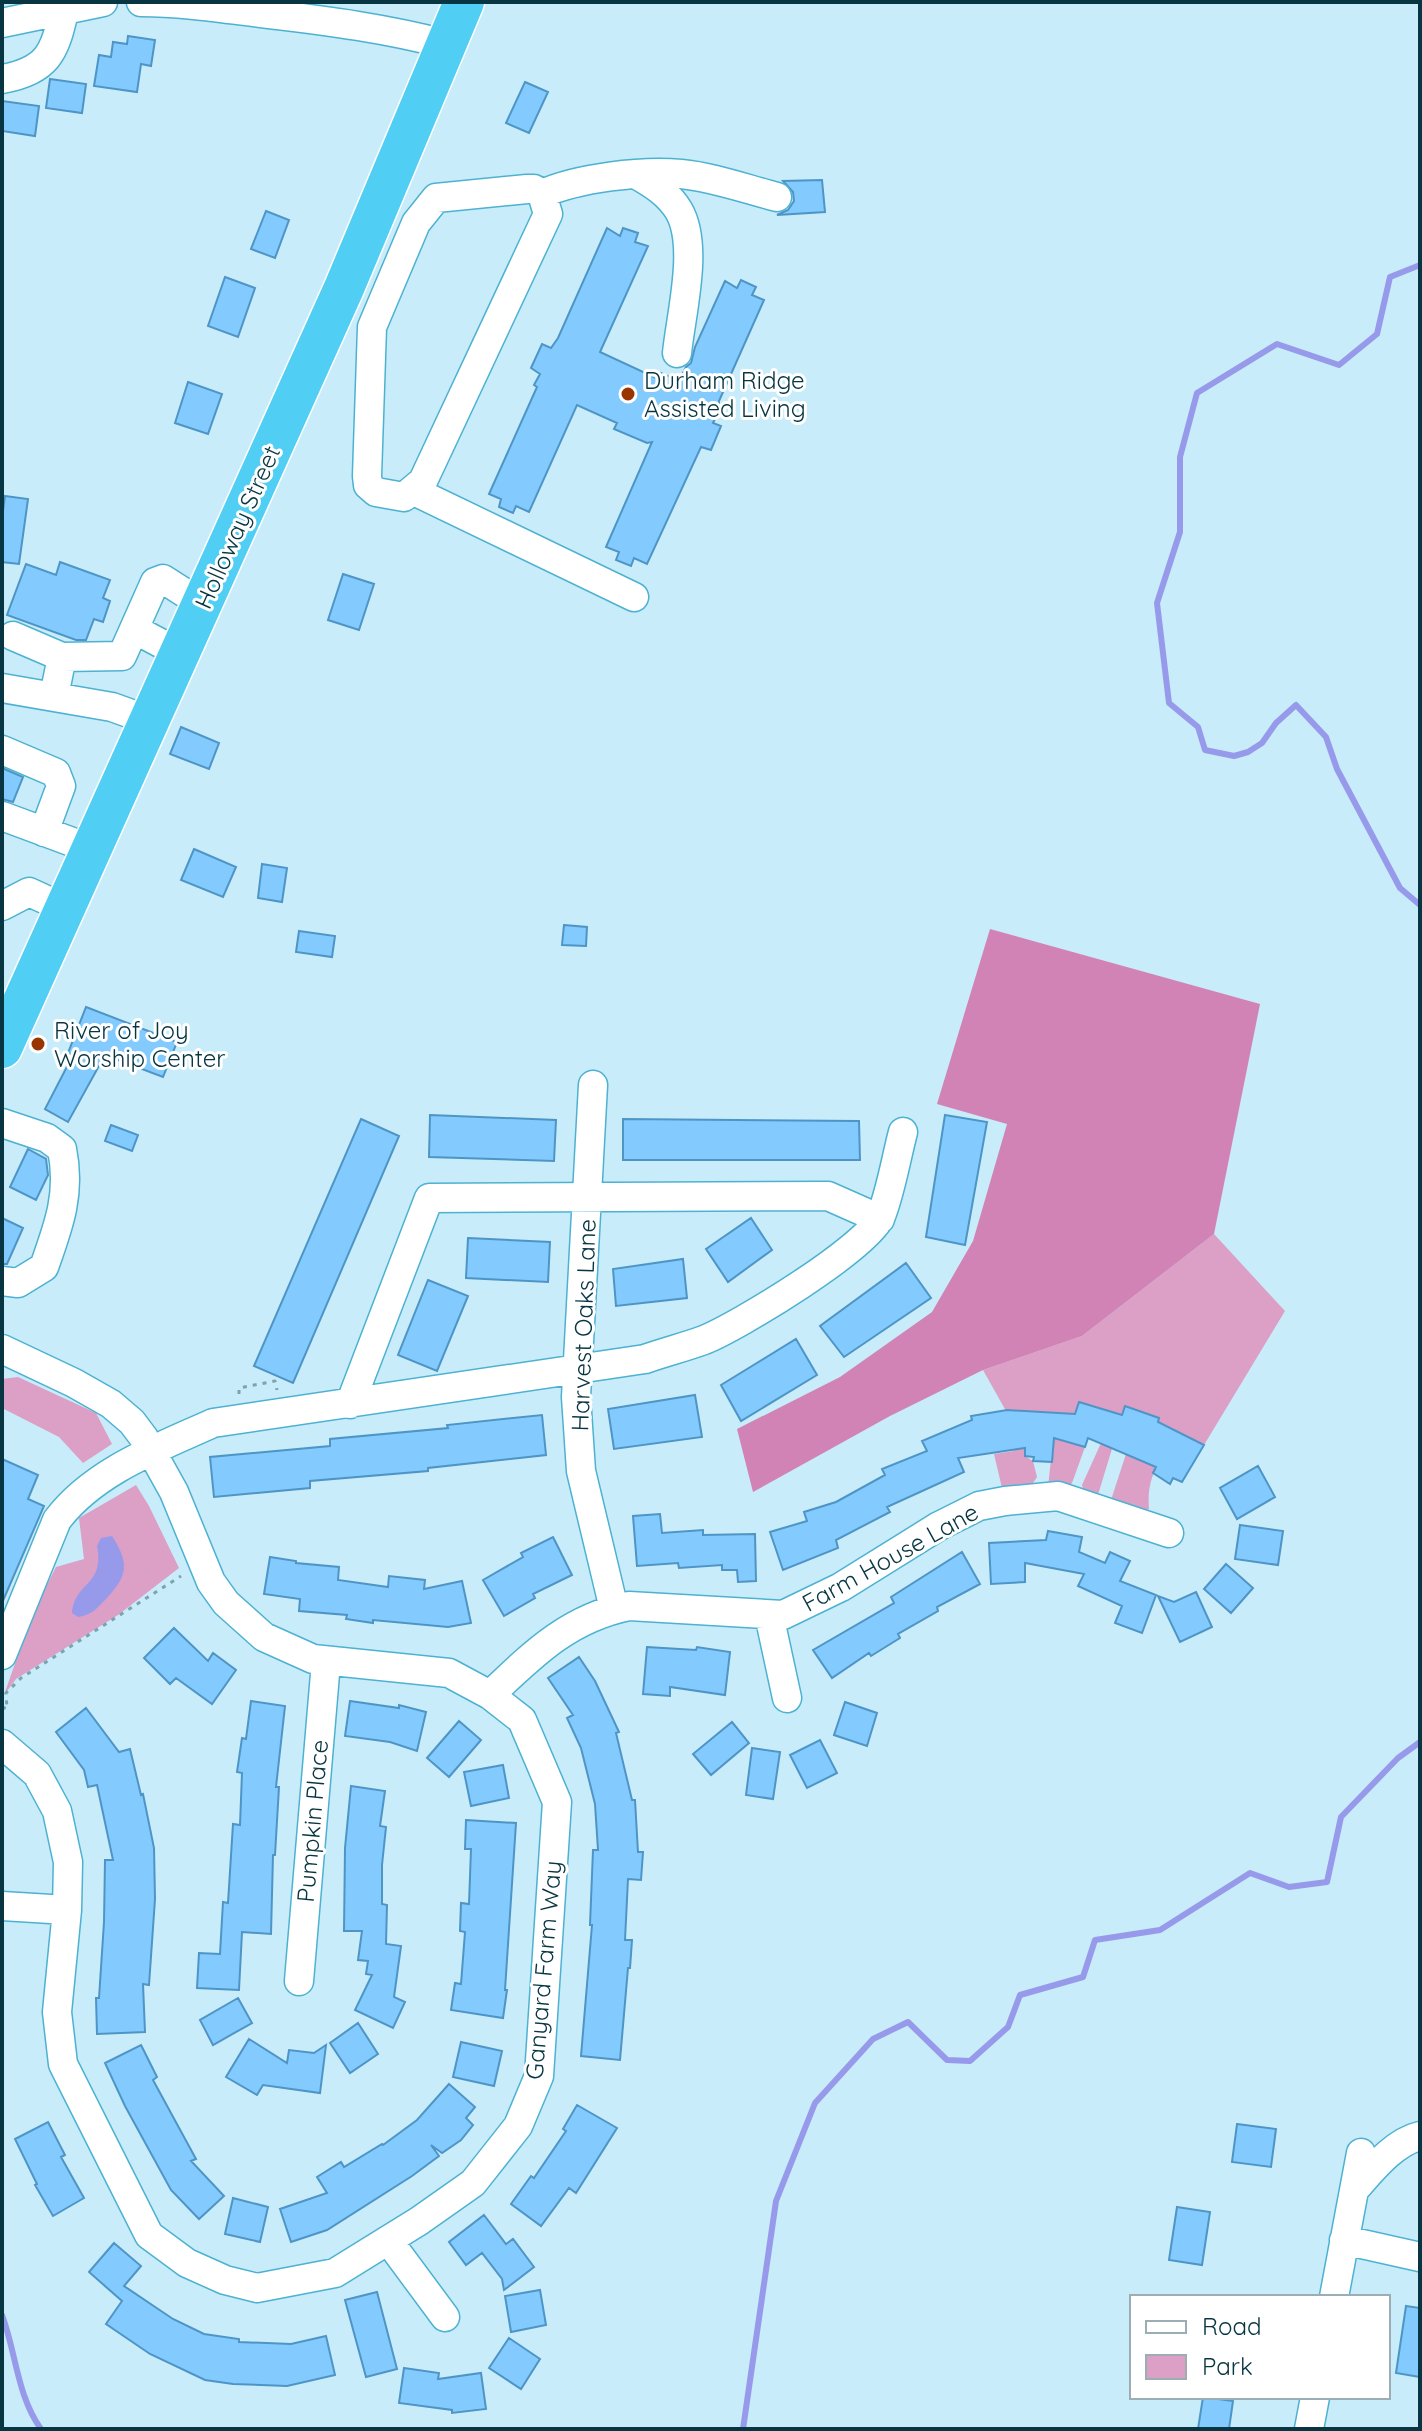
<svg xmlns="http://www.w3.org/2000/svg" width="1422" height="2431" font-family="Quicksand,sans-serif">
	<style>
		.green { fill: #dc9fc6 }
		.forest { fill: #d183b5 }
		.water { fill: #979aea }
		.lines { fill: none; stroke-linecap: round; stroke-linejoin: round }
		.stream { stroke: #979aea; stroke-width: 6 }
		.building { fill: #83cbff; stroke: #4e95c6; stroke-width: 2 }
		.minor-casing { stroke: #4db2d1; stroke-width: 31 }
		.highway-casing { stroke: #fff; stroke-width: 43 }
		.path { stroke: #7ba3b0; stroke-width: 3; stroke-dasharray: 4 6; stroke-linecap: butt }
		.minor { stroke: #fff; stroke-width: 28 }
		.highway { stroke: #50cef3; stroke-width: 40 }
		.poi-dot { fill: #993500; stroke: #fff; stroke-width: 3 }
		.labels { text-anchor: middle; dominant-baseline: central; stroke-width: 6; stroke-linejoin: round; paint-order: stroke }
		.poi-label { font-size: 24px; fill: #073541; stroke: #fff; text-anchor: start }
		.street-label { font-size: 24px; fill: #073541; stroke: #fff }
	</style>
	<rect width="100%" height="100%" fill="#c8ecf9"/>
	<path class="green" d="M1214 1234 1285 1311 1204 1445 1177 1432C1161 1460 1146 1475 1149 1509L1139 1512 1110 1503 1126 1454 1149 1450 1159 1418 1125 1406 1097 1498 1084 1493 1082 1485 1101 1443H1103L1114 1412 1079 1403 1067 1441 1085 1447 1072 1483 1065 1489 1048 1487 1056 1413 1025 1456 1033 1461 1037 1477 1031 1486 1002 1488 994 1454 1014 1451 1006 1411 983 1370 1082 1336Z
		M18 1377 96 1413 112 1444 83 1463 59 1437 2 1408V1379Z
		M136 1485 149 1506 179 1568 118 1615 16 1679 4 1695 33 1612 56 1567 84 1559 79 1518Z"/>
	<path class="forest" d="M990 929 1260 1004 1214 1234 1082 1336 983 1370 890 1416 753 1492 737 1429 840 1377 932 1312 973 1241 1007 1124 937 1104Z"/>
	<path class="water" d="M112 1536C130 1564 128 1576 105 1600 96 1609 92 1615 78 1617L72 1613C75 1581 105 1586 97 1546L101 1538Z"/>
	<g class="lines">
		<path class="stream" d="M1420 265 1390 277 1377 334 1339 365 1277 344 1197 393 1180 457V532L1157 603 1169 703 1198 727 1205 750 1234 756 1248 752 1262 743 1276 723 1296 705 1326 737 1337 769 1400 888 1420 905
			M2 2315C16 2352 17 2396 41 2429
			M743 2429 776 2201 815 2103 873 2039 908 2022 947 2060 970 2061 1008 2027 1020 1995 1083 1977 1095 1940 1160 1930 1250 1873 1289 1887 1327 1882 1341 1817 1398 1758 1420 1742"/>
	</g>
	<path class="building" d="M128 36 155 40 151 66 141 64 137 92 94 86 99 55 111 57 113 42 127 44Z
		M50 79 86 84 82 113 46 108Z
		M525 82 548 92 529 133 506 123Z
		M2 101 39 106 35 136 2 131Z
		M822 180 825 212 777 215 788 210 794 201 793 192 783 181Z
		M266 211 289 220 275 258 251 249Z
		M607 228 620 236 623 228 638 233 635 242 648 246 600 352 658 379 661 373 679 381 686 367 691 363 695 347 725 281 737 288 741 280 756 287 752 295 764 300 719 401V410L713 423 721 426 711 450 701 447 647 564 634 558 631 566 616 560 619 552 606 547 652 442 647 443 614 429 617 423 577 405 529 512 516 506 513 513 499 507 501 499 489 494 537 387 534 385 540 374 531 368 542 344 551 348 558 338Z
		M225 277 255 288 238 337 208 326Z
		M188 382 222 394 208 434 175 423Z
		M5 496 28 499 19 564 2 562V518Z
		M60 562 110 580 103 598 110 601 103 622 94 619 86 640H76L7 615 26 564 56 575Z
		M343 574 374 584 359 630 328 620Z
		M181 727 219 743 209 769 170 754Z
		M2 768 23 777 13 802 2 799Z
		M194 849 236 867 223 897 181 880Z
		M262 864 287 868 282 902 258 898Z
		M564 925 587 927 586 946 562 945Z
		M299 931 335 936 332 957 296 952Z
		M86 1007 177 1042 163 1077 105 1055 68 1122 45 1109 73 1055 68 1053Z
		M430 1115 556 1120 554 1161 429 1157Z
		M945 1115 987 1122 965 1245 926 1237Z
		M361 1119 399 1136 293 1383 254 1366Z
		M623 1119 859 1121 860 1160H623Z
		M111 1125 138 1135 132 1151 105 1141Z
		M28 1149 46 1159 48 1175 36 1200 10 1187Z
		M2 1218 23 1228 7 1264H2Z
		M751 1218 772 1250 728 1282 706 1249Z
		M468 1238 550 1242 548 1282 466 1278Z
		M683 1259 687 1298 616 1306 613 1269Z
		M906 1263 931 1298 844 1357 820 1326Z
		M428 1280 468 1296 437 1371 398 1355Z
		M796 1339 817 1375 741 1421 721 1385Z
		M695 1395 702 1437 614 1449 608 1409Z
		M1079 1402 1122 1415 1125 1406 1159 1418 1158 1422 1204 1445 1182 1482 1173 1478 1170 1484 1153 1473 1156 1467 1088 1438 1085 1447 1054 1438 1052 1462 1033 1461 1034 1457 1025 1456V1448L958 1458 964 1472 887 1507 890 1512 836 1540 838 1548 783 1570 770 1532 807 1521 804 1512 836 1502 885 1475 882 1469 927 1451 922 1441 972 1420 971 1416 1007 1410 1075 1414Z
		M542 1415 546 1455 428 1468V1471L310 1481V1488L214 1497 210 1457 330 1446V1439L448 1428 447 1425Z
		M2 1459 38 1475 28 1499 44 1506 2 1603Z
		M1258 1466 1275 1497 1237 1519 1220 1488Z
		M660 1514 662 1533 703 1530V1535L755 1534 756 1581 738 1582 737 1570H722V1565L679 1568 678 1563 637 1566 633 1516Z
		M1240 1525 1283 1531 1278 1565 1235 1559Z
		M1048 1531 1082 1537 1079 1552 1105 1563 1110 1552 1130 1561 1120 1581 1156 1595 1142 1633 1115 1623 1122 1606 1078 1586 1084 1574 1025 1563V1582L991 1584 989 1543 1046 1540Z
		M553 1537 572 1575 533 1594 535 1598 504 1616 483 1580 523 1557 521 1553Z
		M962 1552 980 1584 937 1607 938 1611 898 1634 900 1638 871 1656 869 1653 832 1678 813 1650 894 1603 891 1597Z
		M270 1557 296 1561V1563L339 1567 338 1580 388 1587 389 1576 425 1580 424 1589 462 1581 471 1623 448 1627 373 1620V1623L346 1619 347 1615 299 1611 300 1599 264 1594Z
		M1226 1564 1253 1588 1231 1613 1204 1589Z
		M1196 1592 1212 1627 1180 1642 1158 1596 1174 1602Z
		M174 1628 208 1661 213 1653 236 1670 212 1704 176 1678 170 1684 144 1658Z
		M647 1647 696 1650 697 1647 730 1652 725 1695 670 1687V1696L643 1694Z
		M579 1657 595 1681 619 1732 616 1733 632 1800H635L638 1852H643L641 1880 628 1879 625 1940H632L630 1968H628L620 2060 581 2056 592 1925H590L593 1850H598L595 1804 581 1748 567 1718 573 1715 548 1678Z
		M251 1701 285 1706 276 1787H279L275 1855H273L271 1934 242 1932 239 1990 197 1988 199 1953 220 1954 223 1902 228 1903 233 1824 240 1825 242 1773 237 1772 242 1738 246 1739Z
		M350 1701 399 1708V1705L426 1712 417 1751 390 1742 345 1736Z
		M845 1702 877 1713 867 1746 834 1735Z
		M86 1708 119 1752 130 1749 141 1795 143 1794 154 1848 155 1899 149 1985 143 1984 145 2032 97 2034 96 1998H99L104 1922 105 1860H113L97 1785 88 1787 84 1770 56 1732Z
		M459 1721 481 1740 449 1777 427 1758Z
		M732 1722 749 1743 711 1775 693 1754Z
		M820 1740 837 1773 807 1788 790 1755Z
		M752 1748 780 1752 773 1799 746 1795Z
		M503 1765 509 1798 471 1806 464 1772Z
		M351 1786 385 1791 380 1826 386 1827 382 1865V1904L387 1905 386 1944 401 1946 394 1997 405 2002 393 2028 355 2010 372 1975 366 1974 368 1961 358 1960 362 1931H344L345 1848Z
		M466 1820 516 1823 505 1990H507L503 2018 451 2010 455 1983 461 1984 465 1932 460 1931 461 1903 469 1904 471 1849H465Z
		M238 1998 252 2023 213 2045 200 2020Z
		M358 2023 378 2054 350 2073 330 2043Z
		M249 2039 287 2063 289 2050 314 2053 326 2045 320 2093 263 2085 257 2095 226 2077Z
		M461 2042 502 2051 494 2086 453 2077Z
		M141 2045 157 2077 153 2080 196 2159 191 2161 224 2196 199 2219 171 2190 125 2106 105 2063Z
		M449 2084 475 2107 466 2118 473 2125 461 2140 442 2153 431 2145 439 2156 412 2176 327 2230 291 2242 280 2209 327 2193 317 2177 341 2162 344 2167 382 2144 383 2145 417 2120Z
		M577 2105 617 2128 576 2193 569 2188 541 2226 511 2204 531 2176 534 2178 566 2131 563 2129Z
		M48 2122 65 2155 61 2157 84 2198 53 2216 35 2185 37 2184 15 2139Z
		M1237 2124 1276 2129 1271 2167 1232 2162Z
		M233 2198 268 2207 260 2242 225 2234Z
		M1177 2207 1210 2212 1202 2265 1169 2260Z
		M484 2215 506 2244 513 2239 534 2267 504 2290 502 2279 482 2253 466 2265 449 2242Z
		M114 2243 141 2266 124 2286 173 2319 204 2334 239 2339V2342L291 2344 326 2336 335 2375 287 2386 233 2384 205 2380 150 2354 106 2324 122 2301 89 2272Z
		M540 2290 546 2325 511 2332 505 2296Z
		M377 2292 397 2369 366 2377 345 2300Z
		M1406 2306 1420 2308V2377L1396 2373Z
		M509 2338 540 2359 521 2389 489 2368Z
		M404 2368 439 2373 438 2379 481 2373 486 2409 452 2413V2410L399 2403Z
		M1203 2397 1233 2401 1229 2429H1198Z"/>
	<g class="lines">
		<g class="minor-casing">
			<path id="minor" d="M141 2C184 2 227 9 269 14 329 21 388 29 445 44
				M2 23 103 2
				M2 79C47 71 55 53 64 11
				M637 175C653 184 669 194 679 211 699 246 681 314 677 353
				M527 189H534L542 194 548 214 423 481 404 497 376 492 368 485 367 476 372 327 416 223 436 198Z
				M542 194C577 178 643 170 681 174 713 177 746 189 777 197
				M414 491 634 597
				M134 629 179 653
				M13 636 62 657 54 696
				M62 657 122 656 155 582 163 579 202 604
				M2 688 112 707 148 720
				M2 750 56 773 61 786 44 832
				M2 816 91 849
				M2 906 29 892 64 908
				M593 1085 576 1397 581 1471 614 1609
				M2 1123 47 1138 62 1149C71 1193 59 1225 44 1267L18 1283 2 1281
				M2 1349 74 1383 111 1404 132 1422 144 1438 174 1492 211 1582 226 1603 264 1637 313 1659 449 1673 490 1695 522 1720 557 1802 539 2076 518 2126 473 2183 419 2221 335 2273 257 2288 225 2280 187 2263 149 2235 63 2064 57 2012 67 1910 68 1862 57 1811 37 1774 2 1744
				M350 1404 429 1198 828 1196 880 1219
				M769 1615 787 1698
				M2 1655 57 1520C94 1471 158 1448 213 1423L645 1359C665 1352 685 1347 704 1340 739 1326 867 1248 881 1216 891 1190 896 1159 903 1132
				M490 1695C533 1654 569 1618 629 1606L783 1615 841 1587 939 1526 979 1506 1005 1501 1058 1496 1169 1533
				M2 1906 67 1910
				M299 1981 326 1662
				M1355 2189C1372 2170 1394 2142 1420 2136
				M388 2240 445 2317
				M1344 2240 1420 2257
				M1334 2297 1361 2153
				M1309 2429 1315 2397"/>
		</g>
		<g class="highway-casing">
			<path id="highway" d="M2 1048 344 288 464 2"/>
		</g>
		<path class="path" d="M239 1394V1388L275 1381 277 1390
			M2 1707 7 1709 6 1693 21 1678 181 1576"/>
		<use href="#minor" class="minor"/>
		<use href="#highway" class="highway"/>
	</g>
	<g class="poi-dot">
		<circle cx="628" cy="394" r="8"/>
		<circle cx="38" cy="1044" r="8"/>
	</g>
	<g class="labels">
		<g class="poi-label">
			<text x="644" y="380">Durham Ridge<tspan x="644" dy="28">Assisted Living</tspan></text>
			<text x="54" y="1030">River of Joy<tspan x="54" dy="28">Worship Center</tspan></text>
		</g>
		<g class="street-label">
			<text transform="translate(237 527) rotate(-66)">Holloway Street</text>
			<text transform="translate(583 1325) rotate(-88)">Harvest Oaks Lane</text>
			<text transform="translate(890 1557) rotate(-29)">Farm House Lane</text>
			<text transform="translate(312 1821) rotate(-85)">Pumpkin Place</text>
			<text transform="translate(543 1970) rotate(-85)">Ganyard Farm Way</text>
		</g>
	</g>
	<rect width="1422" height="2431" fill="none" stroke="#073541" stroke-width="8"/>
	<rect x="1130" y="2295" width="260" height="104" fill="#ffffff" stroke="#9caeb3" stroke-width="2"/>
	<rect x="1146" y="2321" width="40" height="12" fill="#ffffff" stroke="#9caeb3" stroke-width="2"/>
	<text x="1202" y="2335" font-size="24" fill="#073541">Road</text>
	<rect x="1146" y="2355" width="40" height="24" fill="#dc9fc6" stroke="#9caeb3" stroke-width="2"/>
	<text x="1202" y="2375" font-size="24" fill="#073541">Park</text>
</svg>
